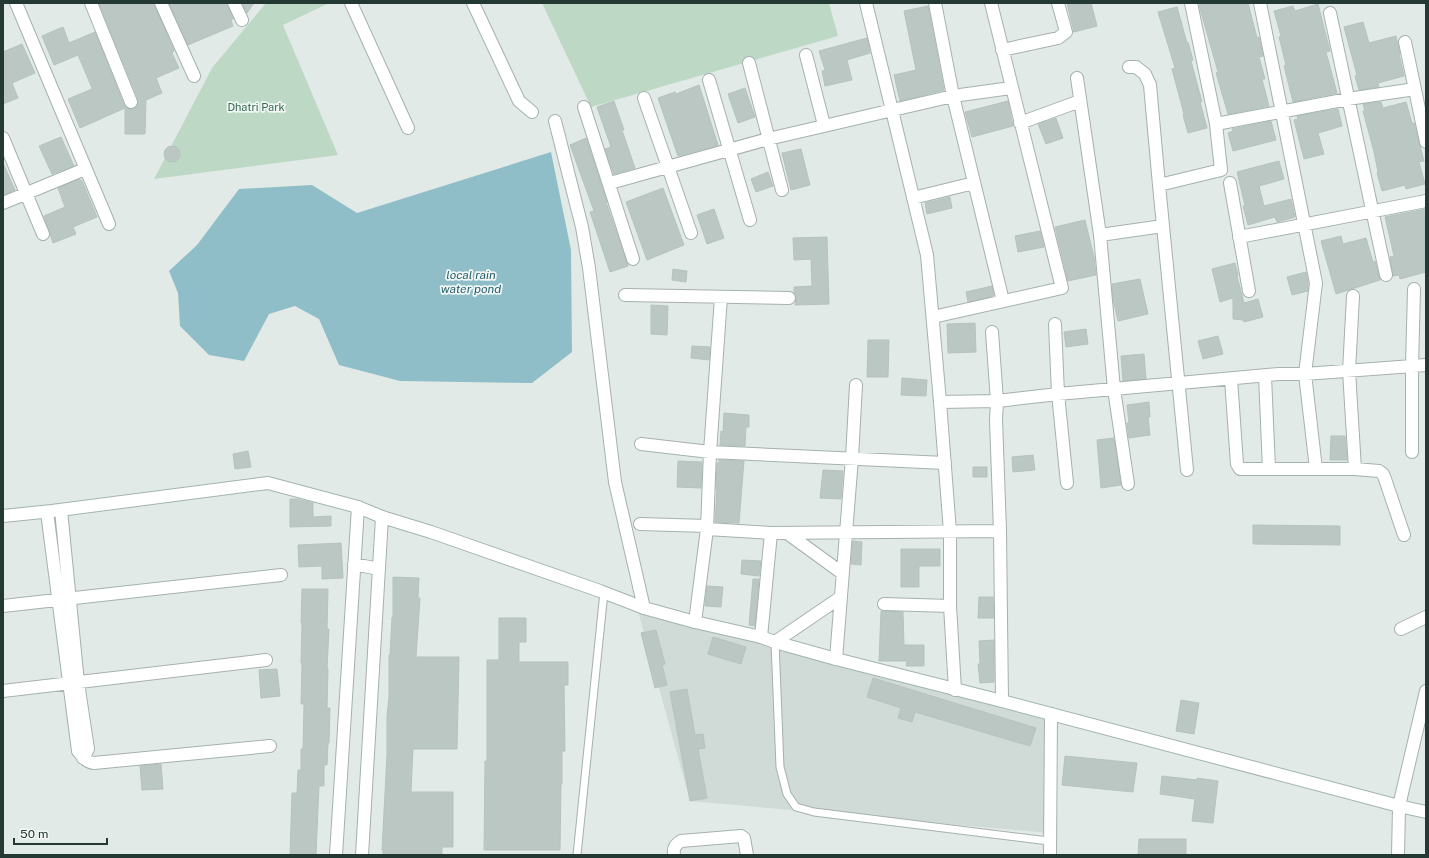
<svg xmlns="http://www.w3.org/2000/svg" width="1429" height="858" font-family="'Public Sans',sans-serif">
	<style>
		.built { fill: #d0dad6 }
		.green { fill: #bdd9c6 }
		.water { fill: #90bec8 }
		.building { fill: #bac7c3; stroke: #b5c3be }
		.lines { fill: none; stroke-linecap: round; stroke-linejoin: round }
		.lane-casing { stroke: #a5b1ae; stroke-width: 9 }
		.street-casing { stroke: #a5b1ae; stroke-width: 14 }
		.secondary-casing { stroke: #a2b4ae; stroke-width: 14 }
		.lane { stroke: #fff; stroke-width: 7 }
		.street { stroke: #fff; stroke-width: 12 }
		.secondary { stroke: #fff; stroke-width: 12 }
		.labels { text-anchor: middle; dominant-baseline: central; stroke-width: 3.5; stroke-linejoin: round; paint-order: stroke }
		.park-label { font-size: 11px; fill: #336a4b; stroke: #f2f7f5 }
		.water-label { font-size: 12px; font-style: italic; fill: #265f6d; stroke: #f2f7f5 }
	</style>
	<rect width="100%" height="100%" fill="#e2eae7"/>
	<path class="built" d="M635 600 1047 711 1049 833 690 801Z"/>
	<path class="green" d="M266 3H329L283 25 338 155 154 179 212 68Z
		M542 3H829L838 36 591 107Z"/>
	<path class="water" d="M551 152 571 250 572 352 532 383 400 381 339 365 319 319 295 306 269 314 244 361 209 355 180 326 178 293 169 271 197 245 239 189 312 185 357 213Z"/>
	<path class="building" d="M99 3H154L174 51 172 53 179 68 156 78 162 93 146 100 145 134H125V108L80 128 68 99 92 89V88L78 55 54 65 42 36 63 27 69 43 95 32 124 105 130 109H134L138 103V99Z
		M169 3H227L233 19 231 20 233 26 188 45Z
		M242 3H254L247 13Z
		M1067 3H1091L1097 26 1074 32Z
		M1207 3H1248L1257 38 1259 37 1261 46 1263 56 1259 57 1265 79H1262L1269 106 1228 114 1216 73 1218 72 1199 5Z
		M1318 4 1330 51 1326 52 1337 93 1293 102 1284 66 1286 65 1279 37 1281 36 1274 11 1293 6 1295 11Z
		M928 6 944 90 900 101 894 75 916 70 904 11Z
		M1177 7 1187 43 1188 42 1193 60 1191 61 1202 102H1200L1207 128 1188 133 1183 115 1184 114 1172 69 1175 68 1158 12Z
		M1363 22 1369 43 1396 36 1400 54H1399L1404 76 1378 83 1379 87 1359 90 1355 76 1357 75 1344 27Z
		M867 38 870 53 847 60 852 80 825 86 822 71 825 70 819 51Z
		M22 44 35 73 12 83 18 98 3 104V52Z
		M699 85 718 145 678 156 658 98 675 92 676 94Z
		M745 88 755 117 738 123 728 94Z
		M614 101 624 130H622L635 168 614 174 605 149 611 147 597 107Z
		M1008 101 1013 126 972 137 965 112Z
		M1381 102 1383 108 1406 102 1412 123H1414L1424 161 1419 162 1425 184 1406 189 1405 185 1382 191 1377 173 1378 172 1374 152 1363 111H1365L1363 104Z
		M1338 109 1342 126 1318 133 1324 154 1304 159 1294 120 1298 119 1297 116Z
		M1056 118 1063 138 1046 144 1038 124Z
		M1271 121 1276 140 1233 151 1228 133 1233 131 1232 129Z
		M61 137 74 166 52 174 39 146Z
		M586 138 607 202H606L628 266 610 272 590 212 594 211 570 145Z
		M164 154a8 8 0 1 1 16 0a8 8 0 1 1-16 0Z
		M801 149 810 185 791 190 782 153Z
		M1279 161 1284 179 1259 186 1264 206 1291 199 1295 217 1277 222 1275 217 1248 225 1243 206H1245L1237 172Z
		M3 163 15 190 3 195Z
		M768 172 773 186 756 192 751 179Z
		M80 179 81 181H82L97 217 73 227 76 234 53 243 44 216 65 207 58 188Z
		M663 188 684 245 647 260 626 202Z
		M950 197 952 208 927 214 925 203Z
		M714 209 724 238 707 244 697 215Z
		M1426 209V272L1400 279 1399 275 1393 276 1390 257 1394 256 1385 217Z
		M1085 220 1094 257 1096 275 1068 281 1055 227Z
		M1040 231 1044 247 1018 252 1015 236Z
		M1341 236 1343 244 1366 238 1373 262 1375 261 1380 280 1336 294 1321 241Z
		M827 237 829 304 795 305 796 298 794 293V287L812 286 811 259 794 260 793 238Z
		M1235 263 1238 275 1237 276 1244 303 1258 299 1263 317 1244 322 1243 320 1233 319V298L1220 302 1212 269Z
		M673 269 687 271 686 282 672 280Z
		M1306 272 1308 283V291L1292 295 1287 277Z
		M1140 279 1148 314 1118 321 1113 299 1112 284Z
		M992 286 994 296 968 302 966 292Z
		M651 305 668 306 667 335 651 334Z
		M975 323 976 352 948 353 947 324Z
		M1086 329 1088 344 1066 347 1064 332Z
		M1218 336 1223 354 1203 359 1198 341Z
		M868 340H889L888 377H867Z
		M692 346 710 347 709 360 691 358Z
		M1144 354 1146 379 1123 381 1121 356Z
		M902 378 927 380 926 396 901 395Z
		M1149 402 1150 417H1148L1150 435 1129 438 1127 423H1129L1127 405Z
		M724 413 749 415V427H746L745 446 720 445 721 431 723 432Z
		M1331 436H1345L1347 460H1330Z
		M1114 438 1121 485 1101 488 1097 440Z
		M248 451 251 467 235 469 233 454Z
		M1033 455 1035 470 1013 472 1012 457Z
		M719 460 744 461 739 523 715 522 717 489H716L717 463H719Z
		M678 461 702 462 701 488 677 487Z
		M973 467H987V477H973Z
		M823 470 843 471 841 499 820 498Z
		M290 499H297L313 503V517L331 516V526L290 527Z
		M1253 525 1340 526V545L1253 544Z
		M853 541 862 542 861 565 851 564Z
		M341 543 343 578 322 579V566L299 567 298 545Z
		M901 549H940V566H919V587H901Z
		M742 560 761 561 759 576 741 574Z
		M393 577 419 578 418 598H420L416 657H459L457 749H413L411 792H453V847H442V855H383V850H382L387 755V716L389 697V655H390L392 617H393Z
		M753 579H759L755 626 749 625Z
		M707 586 723 587 721 607 705 606Z
		M302 589H328L327 629H329L327 669H328L327 708H330L329 743H328L327 765H324V786H319L316 855H290L292 793H297L298 770H301V749H303L304 704H301L302 663H301L302 623H301Z
		M979 597H993L994 618H978Z
		M881 611 903 612 904 645H924V666H906L907 661H879Z
		M499 618H526V642H519V662H568V685H564L565 751H562V784H561L560 850H484L485 761H487V660H499Z
		M656 630 665 664 662 665 667 685 655 688 641 633Z
		M713 637 746 647 741 664 708 654Z
		M994 640V682L980 683 978 664H980L979 641Z
		M277 669 280 696 261 698 259 670Z
		M873 678 1036 728 1030 746 915 712 912 722 898 718 901 708 867 697Z
		M687 689 695 735 703 734 705 748 698 749 707 798 690 801 670 692Z
		M1181 700 1199 703 1194 734 1176 731Z
		M1065 756 1137 763 1133 792 1062 785Z
		M161 764 163 789 142 790 140 766Z
		M1162 776 1197 780V778L1218 781 1213 823 1192 821 1195 799 1160 794Z
		M1139 839H1186V855H1138Z"/>
	<g class="lines">
		<g class="lane-casing">
			<path id="lane" d="M775 642 780 767 787 794 796 807 814 812 1049 841
				M577 855 604 592"/>
		</g>
		<g class="street-casing">
			<path id="street" d="M16 3 109 224
				M91 3 131 102
				M161 3 194 76
				M234 3 242 20
				M351 3 408 128
				M473 3 519 101 532 112
				M866 3 927 255 940 402 950 532V606L955 690
				M935 3 953 96 1003 301
				M1260 3 1316 283 1305 374 1426 365
				M1330 13 1386 275
				M1405 42 1426 142
				M1002 50 1058 38 1066 32 1058 3
				M806 55 824 125
				M749 63 782 190
				M1129 67H1136L1145 74 1150 85 1159 185 1187 470
				M1077 78 1100 235 1114 389 1128 484
				M709 80 750 220
				M644 98 691 233
				M584 107 633 259
				M555 121 582 227 589 268 615 482 644 608
				M1020 123 1080 101
				M1216 124 1348 99 1415 89
				M3 138 43 234
				M610 183 768 139 953 96 1011 88
				M1230 183 1249 291
				M1159 185 1221 170 1216 124 1191 3
				M913 198 974 183
				M3 203 85 169
				M1100 235 1163 226
				M1239 237 1426 201
				M625 295 789 298
				M1353 296 1349 371 1355 469
				M933 317 1062 288 991 3
				M1055 324 1058 394 1067 483
				M1265 376 1269 469
				M1231 379 1237 464 1240 469H1355L1379 471 1383 474 1385 479 1404 535
				M940 402 997 401 992 332
				M641 444 710 452 945 463
				M1412 452V366L1414 289
				M61 510 78 683 88 749 83 758
				M47 512 78 751C83 757 86 762 94 763L270 746
				M640 524 707 526
				M707 529 771 533 1000 531
				M787 533 842 573
				M354 564 379 569
				M884 604 950 606
				M3 606 281 575
				M695 622 707 529 710 452 721 297
				M1401 629 1426 617
				M761 637 771 533
				M775 642 841 597
				M836 659 852 458 856 385
				M3 691 266 660
				M1002 701 1000 531 996 420 997 401 1058 394 1279 374H1305L1316 469
				M336 855 358 507
				M362 855 382 517
				M674 855C673 848 675 845 681 841L741 836 744 838 747 855
				M1050 855 1051 714
				M1398 855 1399 806 1426 691"/>
		</g>
		<g class="secondary-casing">
			<path id="secondary" d="M3 516 52 511 268 483 358 507 382 517 431 532 600 591 644 608 695 622 761 637 775 642 836 659 1002 701 1399 806 1426 812"/>
		</g>
		<use href="#lane" class="lane"/>
		<use href="#street" class="street"/>
		<use href="#secondary" class="secondary"/>
	</g>
	<g class="labels">
		<g class="park-label">
			<text x="256" y="107">Dhatri Park</text>
		</g>
		<g class="water-label">
			<text x="471" y="275">local rain<tspan x="471" dy="14">water pond</tspan></text>
		</g>
	</g>
	<rect width="1429" height="858" fill="none" stroke="#243934" stroke-width="8"/>
	<path d="M14 838v6h93v-6" fill="none" stroke="#243934" stroke-width="2"/>
	<text x="20" y="838" font-size="12" fill="#243934" stroke="#f2f7f5" stroke-width="3" paint-order="stroke">50 m</text>
</svg>
